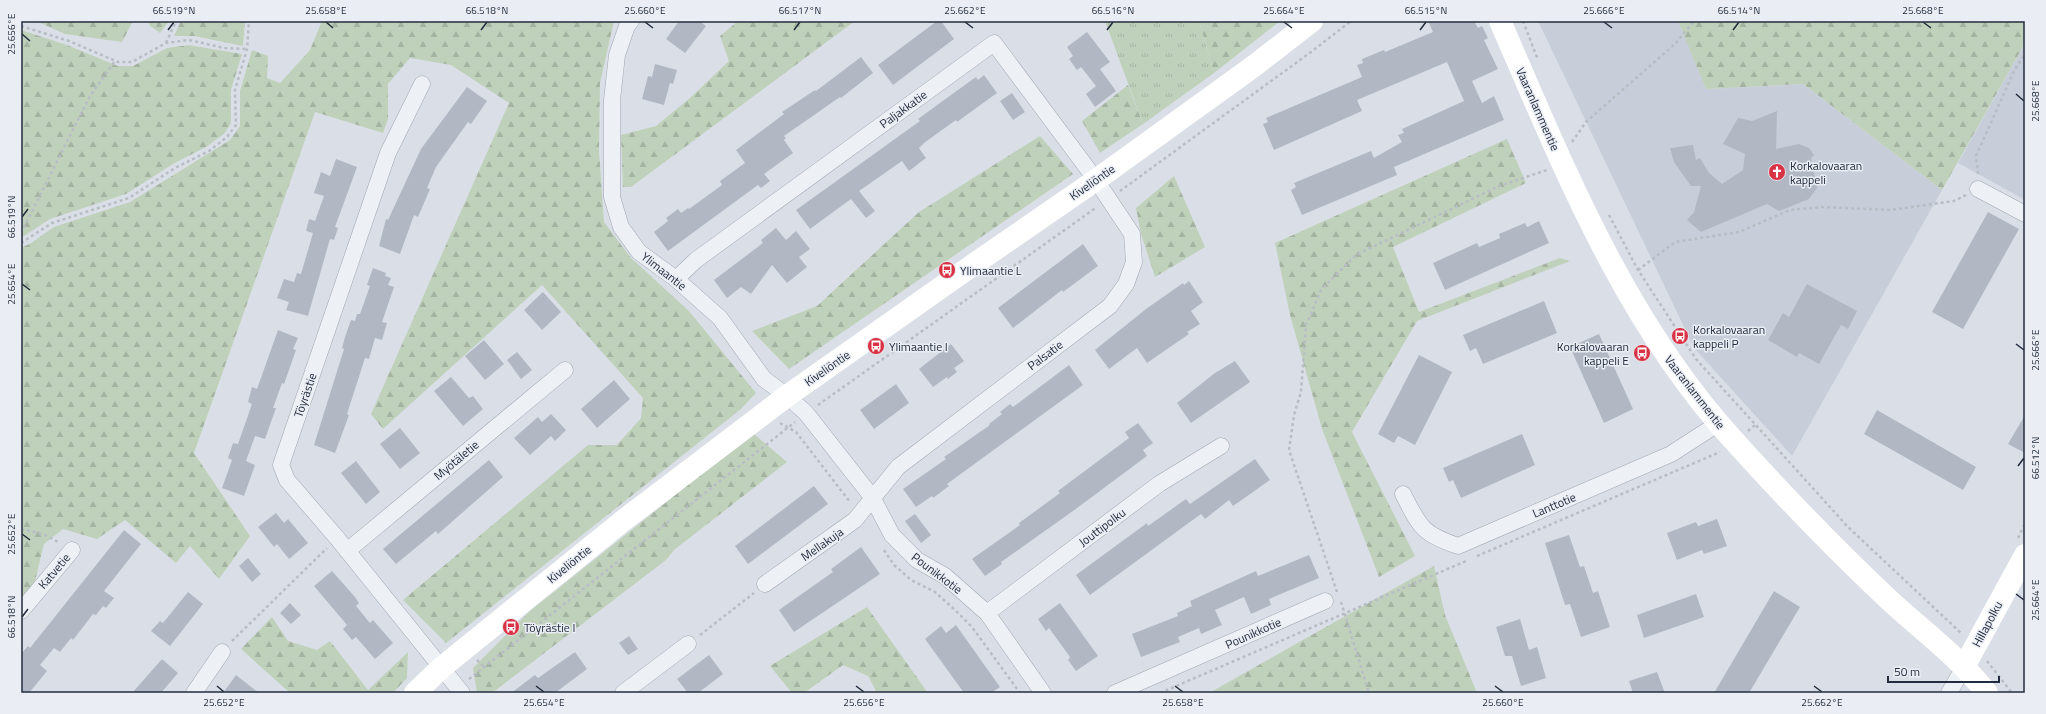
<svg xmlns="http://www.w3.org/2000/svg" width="2046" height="714" font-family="'Titillium Web',sans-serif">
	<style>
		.built { fill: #c8ced9 }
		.grass { fill: url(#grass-tufts) }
		.forest { fill: url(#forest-firs) }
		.building { fill: #b1b8c4 }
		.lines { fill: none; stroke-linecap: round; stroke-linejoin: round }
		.street-casing { stroke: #9fa6b1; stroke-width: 17 }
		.path { stroke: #b8bdc5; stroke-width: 2.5; stroke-dasharray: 3 3; stroke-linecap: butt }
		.street { stroke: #edf0f5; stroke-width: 16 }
		.secondary { stroke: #fff; stroke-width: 22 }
		.ticks { fill: none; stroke: #232c3e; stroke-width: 1.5 }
		.labels { text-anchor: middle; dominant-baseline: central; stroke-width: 3; stroke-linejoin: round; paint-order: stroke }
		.street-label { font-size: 12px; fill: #232c3e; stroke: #eaeef4 }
		.poi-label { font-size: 12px; fill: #232c3e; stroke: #eaeef4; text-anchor: start }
		.neatline { fill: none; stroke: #232c3e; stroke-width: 1.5 }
		.ticks-label { font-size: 10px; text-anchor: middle; fill: #232c3e }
	</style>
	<defs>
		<pattern id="grass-tufts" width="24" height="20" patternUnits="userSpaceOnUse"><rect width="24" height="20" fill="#c0d1bb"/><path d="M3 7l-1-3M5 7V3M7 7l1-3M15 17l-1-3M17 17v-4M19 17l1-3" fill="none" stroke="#a5b4a2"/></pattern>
		<pattern id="forest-firs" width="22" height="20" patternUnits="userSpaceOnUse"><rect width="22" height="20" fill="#c0d1bb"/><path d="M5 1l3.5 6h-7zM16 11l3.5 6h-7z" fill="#a5b4a2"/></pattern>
	</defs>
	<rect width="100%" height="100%" fill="#dadfe7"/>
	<path class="built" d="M1538 21H1678L1707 89 1803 84 1942 190 1792 456 1694 348Z
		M2025 43V200L1958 163Z"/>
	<path class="grass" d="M1105 21H1199L1214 73 1143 124Z"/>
	<path class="forest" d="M36 21H133L122 42 65 34Z
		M148 21H169L160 33 150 26Z
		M181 21H245L243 46 194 36H174Z
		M322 21H614L600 83 599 150 604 222 631 258 689 311 756 393 741 409 446 643 403 600 588 445H617L641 418 643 398 542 285 383 429 371 414 509 103 451 65 410 58 388 84V119L383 133 315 112 194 453 250 536 219 579 190 546 176 563 125 520 97 539 63 529 44 544 35 581 21 601V248L31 243 54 227 130 202 230 140 240 126V91L252 50 268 56 267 78 280 83 310 50Z
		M738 21H855L631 187H623L621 135 656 126 690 98 729 61 720 36Z
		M1199 21H1280L1214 73Z
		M1678 21H2025V43L1942 190 1803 84 1706 89Z
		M21 30 67 45 118 66H133L167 48 189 45 242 54 231 90V123L224 134 206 147 173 164 126 194 50 219 21 238Z
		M1128 85 1143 124 1100 153 1082 121Z
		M1040 136 1073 174 789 369 752 331 817 306 919 212Z
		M1507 139 1526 183 1393 247 1419 312 1560 258 1570 261 1417 321 1352 432 1415 556 1379 577 1322 429 1290 315 1275 243Z
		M1174 176 1205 247 1155 277 1141 234 1136 208Z
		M753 433 787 462 674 550 666 560 492 693H477L473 668 530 611Z
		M1434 566 1445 615 1477 693H1209Z
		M867 607 928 693H877L868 676 843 665 804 693H792L770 666Z
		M272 617 288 641 317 650 330 641 368 690 408 652 407 678 393 693H290L241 649Z"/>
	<path class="building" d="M679 21H699L706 26 685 53 666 39Z
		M937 21H941L954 39 893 85 878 65Z
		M1428 21H1474L1478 28 1482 26 1488 38 1484 40 1498 69 1472 81 1482 103 1494 96 1504 120 1394 167 1397 175 1302 215 1291 190 1296 187 1294 183 1371 151 1374 158 1402 142 1398 135 1404 133 1402 129 1464 101 1447 62 1357 100 1362 111 1274 150 1263 124 1268 122 1266 118 1362 77 1357 65 1363 63 1362 59 1384 50 1385 52 1433 32Z
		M1087 32 1110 62 1100 69 1116 91 1095 107 1086 94 1096 86 1081 67 1077 70 1069 59 1073 56 1067 47Z
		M861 57 873 73 841 98 840 97 784 136 786 138 784 140 793 153 764 174 770 181 761 188 758 185 668 251 654 232 668 221 666 218 678 209 681 213 688 208 689 209 722 185 720 181 745 163 736 150 784 114 782 112 815 90 816 91Z
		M655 64 677 70 673 84 670 83 664 105 642 99 648 76 652 77Z
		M984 75 997 93 957 122 956 120 924 143 919 148 926 158 909 171 902 161 859 191 875 211 866 218 851 199 810 229 796 210 920 121 918 119 951 95 976 77 978 80Z
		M467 87 487 101 471 124 468 122 436 167 427 188 430 189 418 217 414 215 400 254 379 246 386 219 388 220 421 149Z
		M1012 93 1025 112 1013 120 1000 101Z
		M1777 111 1776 149 1799 144 1809 148 1814 155 1811 158 1817 188 1809 199 1779 211 1767 204 1701 232 1687 220 1694 212 1701 186H1691L1674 162 1670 148 1693 145 1696 160 1700 158 1709 173 1722 184 1743 170 1745 154 1723 144 1738 118 1752 121Z
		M336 159 357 167 335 227 338 228 334 240 330 239 308 316 286 310 289 302 277 298 284 279 294 282 297 273 301 274 313 233 306 231 309 219 315 221 324 196 314 193 321 172 330 176Z
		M1988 212 2019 229 1963 329 1932 312Z
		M1539 221 1549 243 1445 290 1433 263 1477 243 1479 247 1500 238 1499 234 1525 223 1527 227Z
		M776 228 786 240 796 231 810 249 799 257 807 267 787 283 772 265 751 294 741 287 727 298 714 280 763 243 761 240Z
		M1083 244 1098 266 1063 292 1062 290 1013 328 998 308Z
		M373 268 386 273 385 276 391 278 388 285 394 287 382 322 387 323 382 340 375 338 369 359 365 358 347 414 349 415 335 453 314 445 344 349 342 348 345 337 351 320 355 321 357 314H360L370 286 367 285Z
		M1189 281 1203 302 1191 311 1200 324 1187 332 1189 334 1147 363 1137 348 1109 369 1095 350 1146 309 1183 283 1184 285Z
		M1807 284 1857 311 1848 329 1841 325 1819 364 1799 353 1797 357 1768 340 1783 313 1789 317Z
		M543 292 561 312 542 330 524 310Z
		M1544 301 1557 333 1483 364 1476 348 1470 351 1463 335Z
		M278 330 298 338 293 349 296 350 284 384 282 383 273 408H276L265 439 255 436 246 461 255 465 244 496 222 488 232 460 228 458 233 443 238 444 252 404 248 402 252 387 257 389Z
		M1599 334 1633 409 1604 423 1570 347Z
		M484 340 504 364 485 380 465 356Z
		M951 344 964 361 954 368 957 372 948 379 947 377 933 387 919 369Z
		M517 352 532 370 521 379 507 360Z
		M1419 355 1452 372 1415 445 1398 436 1394 443 1378 434Z
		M1235 361 1250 382 1191 423 1177 403 1215 373Z
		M1069 365 1083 385 947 484 949 486 933 498 932 496 916 507 903 489 946 459 944 457 990 425 989 424 1002 414 1000 412 1010 404 1013 407Z
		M451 377 469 398 473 396 483 409 463 426 434 391Z
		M614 380 630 399 597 428 581 409Z
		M896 384 909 403 874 429 860 410Z
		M1877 410 1976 467 1963 490 1864 434Z
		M551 414 566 430 555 441 551 436 530 455 514 438 538 417 542 422Z
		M2025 415V453L2008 444Z
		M1138 423 1153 443 1143 450 1147 456 1073 511 1001 562 1002 564 985 576 972 559 1020 525 1019 523 1060 493 1058 491 1129 438 1125 432Z
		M400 428 420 453 400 469 380 444Z
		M1522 434 1535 465 1461 498 1453 480 1449 482 1443 468Z
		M1255 459 1270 480 1233 506 1229 500 1205 519 1201 514 1090 595 1076 575 1147 523 1148 526 1186 499 1190 504Z
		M489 460 503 477 438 534 436 531 396 564 383 549Z
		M356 461 380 492 366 504 341 473Z
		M814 486 828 504 748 564 735 546Z
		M276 513 284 523 288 519 308 543 289 559 277 544 274 547 258 527Z
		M915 514 931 535 921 543 905 521Z
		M1717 519 1727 546 1704 554 1702 550 1677 560 1667 533 1696 522 1698 526Z
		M124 530 141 544 104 591 114 598 106 608 103 606 96 615 93 614 73 640 71 638 60 652 54 648 40 665 47 671 29 693H21V654L28 646 30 648Z
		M1569 535 1580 567 1584 566 1593 593 1598 591 1610 627 1581 637 1570 604 1565 605 1545 543Z
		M861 547 880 574 794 632 779 610 833 572 831 569Z
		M1309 555 1319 578 1269 599 1271 605 1251 614 1244 597 1215 610 1222 625 1201 634 1199 628 1178 637 1180 642 1141 657 1132 634 1178 616 1177 613 1192 606 1190 601 1256 571 1258 576Z
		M248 558 261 574 252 582 239 566Z
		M332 571 355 597 359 603 356 606 370 623 373 620 393 643 375 659 356 637 352 640 343 629 347 625 314 586Z
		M1774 591 1800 607 1749 693H1714Z
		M188 592 203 604 170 646 151 631 160 621 163 623Z
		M1696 594 1704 617 1644 638 1637 615Z
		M290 603 301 615 291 624 280 613Z
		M1060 603 1098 656 1076 671 1068 660 1070 657 1049 628 1046 631 1038 619Z
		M1520 619 1529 650 1537 647 1546 678 1521 686 1512 656H1505L1496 627Z
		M956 625 1000 687 991 693H964L925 639 941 626 946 633Z
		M629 636 638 649 628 655 619 643Z
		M575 652 587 669 555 693H511L535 675 538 678Z
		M709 655 723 674 698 693H688L677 679Z
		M162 659 178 673 161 693H132Z
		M1657 672 1665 693H1633L1629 681Z
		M236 675 259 693H223Z"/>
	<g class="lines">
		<g class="street-casing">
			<path id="street" d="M631 21 627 26 617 55 612 100V197L621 227 639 252 676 279 720 318 764 379 787 396 806 413 872 497 892 535 917 560 945 576 987 613 1043 693
				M422 84 388 153 281 465 287 480 337 538 462 693
				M1978 189 2025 214
				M676 279 696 260 994 43 1096 180 1132 234 1134 262 1126 284 1110 306 898 467 855 520 765 584
				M1403 494C1420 527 1422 534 1458 546L1671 454 1719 423
				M347 551 565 370
				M21 611 72 550
				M987 613 1159 484 1221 446
				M194 693 222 652
				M623 693 688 644
				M1115 693 1325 601
				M1949 693 1964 667"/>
		</g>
		<path class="path" d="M1523 21 1538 60
			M21 26 69 41 118 62H132L166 43 189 40 224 48 247 49
			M166 43 176 21
			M1572 142 1586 122 1675 44 1694 21
			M1978 174 1976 156 2015 69 2025 54
			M1120 191 1311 52 1351 21
			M1609 215 1638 270 1696 359 1848 527 1962 634
			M21 233 90 96 115 61
			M21 243 52 223 129 198 175 168 209 151 227 137 236 125 235 90 247 49 249 21
			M1638 270 1675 242 1739 232 1790 210 1823 207 1890 210 1954 201 1966 195
			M818 405 1097 207
			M780 423 796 432 850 502
			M1748 431 1755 425
			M21 529 43 534 60 543
			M2018 538 2025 524
			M884 550 894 565 911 580 935 592 955 610 972 627 1020 693
			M1477 556 1720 452
			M1337 592 1289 450 1294 415 1301 392 1306 325 1321 290 1356 255 1499 186 1547 170
			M1341 602 1369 693
			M700 635 754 593
			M232 641 327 548
			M477 660 484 667
			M1987 661 2012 693
			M469 679 795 422
			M1160 693 1466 561"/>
		<use href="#street" class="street"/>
		<path class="secondary" d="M1500 21C1564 168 1625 323 1736 443 1784 496 1834 548 1886 597 1920 629 1958 656 1987 693
			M1964 667 2025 555
			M415 693 441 668 624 520 787 396 977 262 1096 180 1254 66 1312 21"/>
	</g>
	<path class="ticks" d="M326 22 333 28M645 22 653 28M965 22 973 28M1284 22 1292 28M1604 22 1612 28M1923 22 1931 28M168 30 174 22M481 30 487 22M794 30 800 22M1107 30 1113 22M1420 30 1426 22M1733 30 1739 22M22 34 30 41M2016 94 2024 101M22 217 28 209M22 284 30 290M2016 344 2024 350M2018 466 2024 458M22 534 30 540M2016 594 2024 600M22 617 28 609M217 686 224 692M536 686 544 692M856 686 864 692M1175 686 1183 692M1495 686 1503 692M1814 686 1822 692"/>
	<defs>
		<g id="church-disc" transform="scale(0.9)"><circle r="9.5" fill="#d93244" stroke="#eaeef4"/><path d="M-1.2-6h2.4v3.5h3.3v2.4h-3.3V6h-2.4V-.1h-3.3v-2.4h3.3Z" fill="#fff"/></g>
		<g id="bus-disc" transform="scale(0.9)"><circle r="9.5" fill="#d93244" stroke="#eaeef4"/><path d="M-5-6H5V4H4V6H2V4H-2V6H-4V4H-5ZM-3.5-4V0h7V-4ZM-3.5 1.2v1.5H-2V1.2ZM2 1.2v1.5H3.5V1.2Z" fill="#fff"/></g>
	</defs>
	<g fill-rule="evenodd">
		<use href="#church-disc" x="1777" y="172"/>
		<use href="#bus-disc" x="947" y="270"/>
		<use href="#bus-disc" x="1680" y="336"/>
		<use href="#bus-disc" x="876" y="346"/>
		<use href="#bus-disc" x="1642" y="353"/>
		<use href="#bus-disc" x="511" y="627"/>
	</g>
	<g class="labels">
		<g class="street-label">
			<text transform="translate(903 109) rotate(-36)">Paljakkatie</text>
			<text transform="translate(1538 109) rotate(66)">Vaaranlammentie</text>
			<text transform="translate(1092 182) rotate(-35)">Kiveliöntie</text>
			<text transform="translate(664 271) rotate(38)">Ylimaantie</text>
			<text transform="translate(1045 355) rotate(-37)">Palsatie</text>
			<text transform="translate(827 368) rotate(-35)">Kiveliöntie</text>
			<text transform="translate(1695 392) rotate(52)">Vaaranlammentie</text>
			<text transform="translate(305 395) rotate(-71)">Töyrästie</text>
			<text transform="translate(456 460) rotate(-40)">Myötäletie</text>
			<text transform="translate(1554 505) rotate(-23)">Lanttotie</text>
			<text transform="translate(1102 527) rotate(-37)">Jouttipolku</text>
			<text transform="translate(822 544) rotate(-35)">Mellakuja</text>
			<text transform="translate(569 564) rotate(-39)">Kiveliöntie</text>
			<text transform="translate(54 571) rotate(-50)">Katvetie</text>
			<text transform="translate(937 573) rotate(37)">Pounikkotie</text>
			<text transform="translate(1987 624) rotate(-62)">Hillapolku</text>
			<text transform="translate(1253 633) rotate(-24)">Pounikkotie</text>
		</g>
		<g class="poi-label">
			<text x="1790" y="165">Korkalovaaran<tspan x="1790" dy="14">kappeli</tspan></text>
			<text x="960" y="270">Ylimaantie L</text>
			<text x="1693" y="329">Korkalovaaran<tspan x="1693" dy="14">kappeli P</tspan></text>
			<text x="889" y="346">Ylimaantie I</text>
			<text x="1629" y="346" text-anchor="end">Korkalovaaran<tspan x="1629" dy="14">kappeli E</tspan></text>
			<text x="524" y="627">Töyrästie I</text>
		</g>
	</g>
	<rect width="2046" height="714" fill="none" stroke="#eaeef4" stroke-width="44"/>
	<path d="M1888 676v6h111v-6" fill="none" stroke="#232c3e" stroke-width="2"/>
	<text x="1894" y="676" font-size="12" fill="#232c3e" stroke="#eaeef4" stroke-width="3" paint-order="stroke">50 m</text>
	<rect x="22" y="22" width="2002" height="670" class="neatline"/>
	<g class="ticks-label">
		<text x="174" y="14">66.519°N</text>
		<text x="326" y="14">25.658°E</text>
		<text x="487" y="14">66.518°N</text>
		<text x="645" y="14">25.660°E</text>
		<text x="800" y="14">66.517°N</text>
		<text x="965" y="14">25.662°E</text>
		<text x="1113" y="14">66.516°N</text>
		<text x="1284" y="14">25.664°E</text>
		<text x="1426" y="14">66.515°N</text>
		<text x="1604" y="14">25.666°E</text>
		<text x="1739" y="14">66.514°N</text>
		<text x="1923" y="14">25.668°E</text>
		<text transform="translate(11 34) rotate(-90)" y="4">25.656°E</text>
		<text transform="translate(2035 101) rotate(-90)" y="4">25.668°E</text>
		<text transform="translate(11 217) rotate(-90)" y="4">66.519°N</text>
		<text transform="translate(11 284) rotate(-90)" y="4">25.654°E</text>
		<text transform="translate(2035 350) rotate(-90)" y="4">25.666°E</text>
		<text transform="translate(2035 458) rotate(-90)" y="4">66.512°N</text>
		<text transform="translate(11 534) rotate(-90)" y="4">25.652°E</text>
		<text transform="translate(2035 600) rotate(-90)" y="4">25.664°E</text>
		<text transform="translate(11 617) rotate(-90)" y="4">66.518°N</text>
		<text x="224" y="706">25.652°E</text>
		<text x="544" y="706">25.654°E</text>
		<text x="864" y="706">25.656°E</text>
		<text x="1183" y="706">25.658°E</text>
		<text x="1503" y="706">25.660°E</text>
		<text x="1822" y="706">25.662°E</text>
	</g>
</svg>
